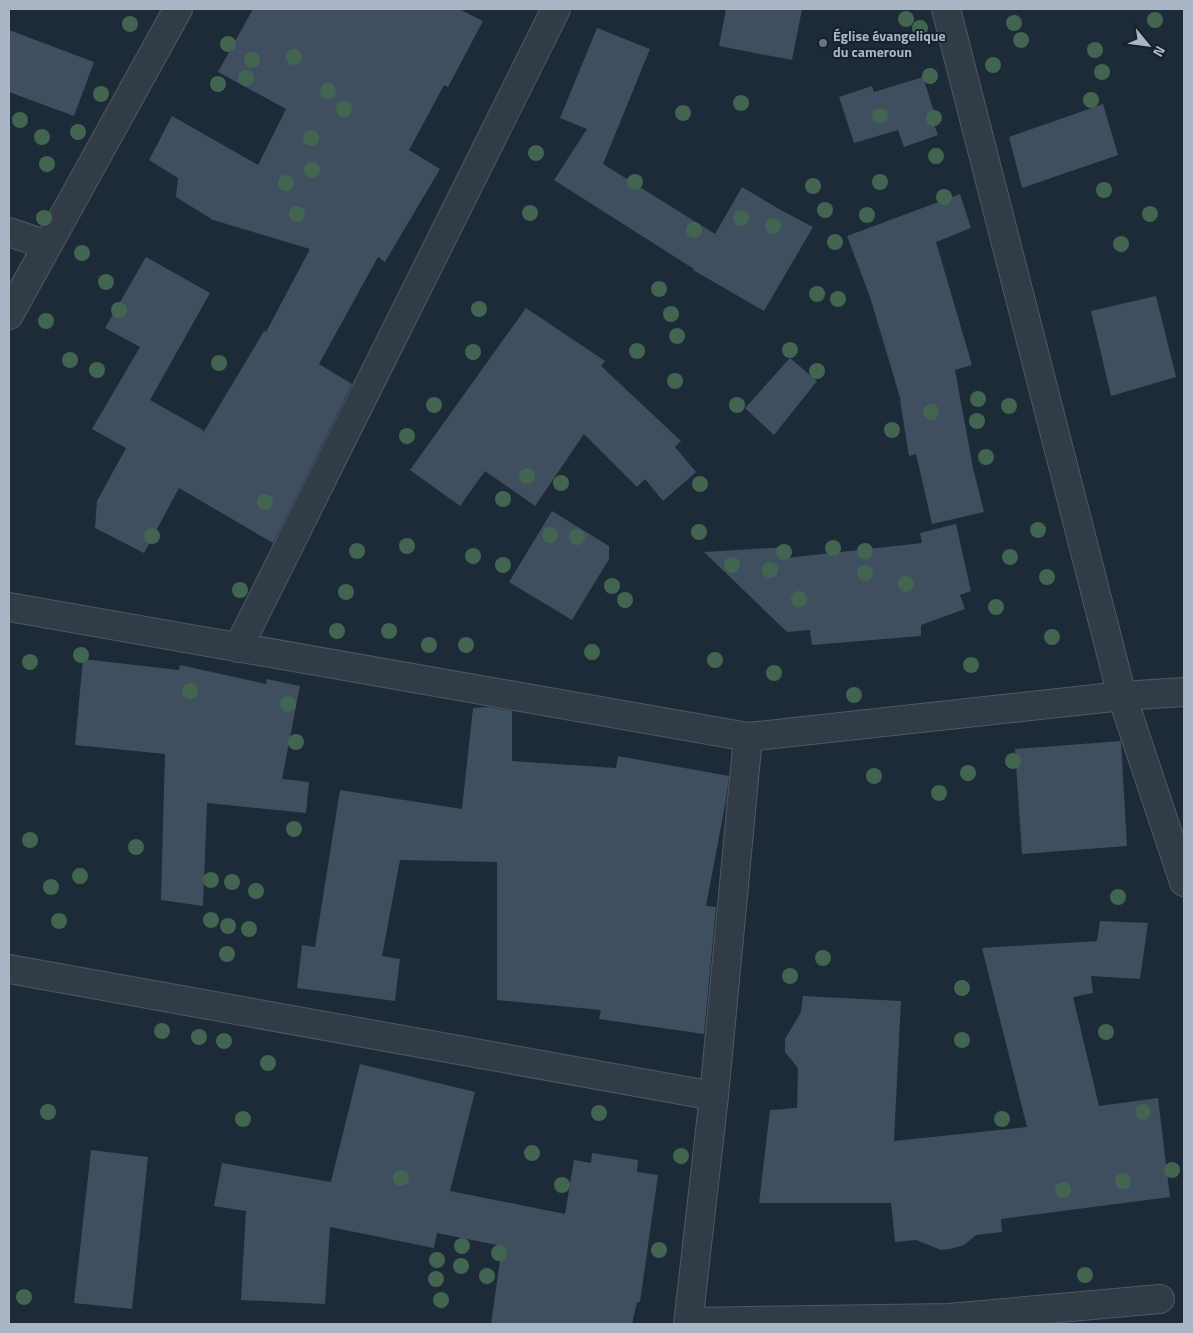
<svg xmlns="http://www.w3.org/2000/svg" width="1193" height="1333" font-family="'Titillium Web',sans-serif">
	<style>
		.building { fill: #404f5f }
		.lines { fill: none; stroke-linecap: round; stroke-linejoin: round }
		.minor-casing { stroke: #4e5965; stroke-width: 30 }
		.minor { stroke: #313c47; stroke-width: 28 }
		.tree { fill: #426552 }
		.worship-dot { fill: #6b7280; stroke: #17212b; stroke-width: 2 }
		.labels { text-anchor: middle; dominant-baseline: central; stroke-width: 4; stroke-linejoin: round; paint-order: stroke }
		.poi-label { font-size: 14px; font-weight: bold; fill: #aab6c5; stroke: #17212b; text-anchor: start }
	</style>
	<rect width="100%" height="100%" fill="#1d2a37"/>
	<path class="building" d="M253 9H459L483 21 448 87 444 85 409 150 440 169 385 262 378 257 319 364 352 384 273 543 179 488 144 553 95 528 97 501 126 448 92 429 140 347 105 328 146 257 210 293 150 400 203 430V433L264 331 266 332 310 249 213 220 176 197 178 178 149 160 172 116 258 165 286 109 218 72Z
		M726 9H802L792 60 719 46Z
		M597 28 650 49 603 164 715 234 742 187 779 209 813 227 764 311 693 270 694 269 554 180 587 129 560 118Z
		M9 30 94 62 74 116 9 92Z
		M923 77 936 118 932 119 938 135 904 147 898 130 854 143 839 97 872 86 874 92Z
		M1103 104 1118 155 1022 188 1009 137Z
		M960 194 971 228 936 242 972 365 955 370 973 468 984 512 932 524 916 454 909 456 900 400 901 401 870 297 847 236Z
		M1156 296 1176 377 1111 396 1091 311Z
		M526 308 605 361 601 366 681 441 675 447 696 472 663 501 645 479 637 487 584 434 535 506 485 471 460 506 410 470Z
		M790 358 817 381 774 435 745 408Z
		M552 511 609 546V559L572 620 509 582Z
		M956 524 971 591 960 595 965 609 921 625V636L812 645 810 630 787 632 704 552 786 547V558L922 543 920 533Z
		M83 659 179 670 180 665 266 684 267 679 300 686 282 779 309 782 306 813 207 803 203 906 161 900 165 754 75 745Z
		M489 707 512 711V761L616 768 618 756 729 776 726 800 706 906 716 907 704 1034 599 1019 601 1010 497 1000V862L400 860 382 956 400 959 395 1001 297 988 302 945 315 947 340 790 462 809 473 708Z
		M1121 741 1127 846 1022 854 1015 749Z
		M1100 921 1148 923 1140 979 1091 976 1093 993 1073 997 1099 1106 1158 1098 1170 1197 1001 1219 1002 1232 976 1235 964 1245 950 1249 941 1250 916 1240 895 1242 891 1203H759L770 1110 797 1108 798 1068 785 1052V1039L801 1012 803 996 901 1001 894 1141 1027 1127 982 948 1097 941Z
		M360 1064 475 1092 450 1191 565 1214 574 1160 591 1163 592 1153 638 1160 637 1172 658 1175 640 1302H637L632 1324H491L502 1246 437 1233 434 1248 330 1227 325 1304 241 1300 246 1211 214 1206 222 1163 331 1182Z
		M91 1150 148 1157 132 1309 74 1303Z"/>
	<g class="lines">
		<g class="minor-casing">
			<path id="minor" d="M946 9 1122 696 1184 882
				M9 232 47 245
				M9 315 178 9
				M9 607 748 737 1122 696 1184 692
				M238 648 556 9
				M9 969 714 1096
				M689 1322 948 1318 1160 1299
				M688 1324 714 1096 748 737"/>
		</g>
		<use href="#minor" class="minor"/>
	</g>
	<g class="tree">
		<circle cx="906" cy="19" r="8"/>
		<circle cx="1155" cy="20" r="8"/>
		<circle cx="1014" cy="23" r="8"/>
		<circle cx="130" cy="24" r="8"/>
		<circle cx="920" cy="28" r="8"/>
		<circle cx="1021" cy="40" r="8"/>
		<circle cx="228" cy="44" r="8"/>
		<circle cx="1095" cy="50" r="8"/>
		<circle cx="294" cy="57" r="8"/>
		<circle cx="252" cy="60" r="8"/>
		<circle cx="993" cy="65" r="8"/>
		<circle cx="1102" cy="72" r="8"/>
		<circle cx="930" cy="76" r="8"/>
		<circle cx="246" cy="78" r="8"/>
		<circle cx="218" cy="84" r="8"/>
		<circle cx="328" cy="91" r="8"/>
		<circle cx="101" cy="94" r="8"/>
		<circle cx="1091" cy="100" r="8"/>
		<circle cx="741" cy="103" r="8"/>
		<circle cx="344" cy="109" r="8"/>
		<circle cx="683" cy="113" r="8"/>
		<circle cx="880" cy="116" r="8"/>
		<circle cx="934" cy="118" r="8"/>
		<circle cx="20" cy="120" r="8"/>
		<circle cx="78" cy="132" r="8"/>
		<circle cx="42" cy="137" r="8"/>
		<circle cx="311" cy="138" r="8"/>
		<circle cx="536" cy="153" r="8"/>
		<circle cx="936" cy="156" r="8"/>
		<circle cx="47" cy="164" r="8"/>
		<circle cx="312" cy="170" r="8"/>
		<circle cx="635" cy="182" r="8"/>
		<circle cx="880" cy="182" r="8"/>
		<circle cx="286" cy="183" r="8"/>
		<circle cx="813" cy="186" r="8"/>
		<circle cx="1104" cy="190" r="8"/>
		<circle cx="944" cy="197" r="8"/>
		<circle cx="825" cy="210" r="8"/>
		<circle cx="530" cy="213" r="8"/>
		<circle cx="297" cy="214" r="8"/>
		<circle cx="1150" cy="214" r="8"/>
		<circle cx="867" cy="215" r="8"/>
		<circle cx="44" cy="218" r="8"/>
		<circle cx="741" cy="218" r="8"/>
		<circle cx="773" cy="226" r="8"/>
		<circle cx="694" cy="230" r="8"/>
		<circle cx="835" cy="242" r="8"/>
		<circle cx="1121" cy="244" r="8"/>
		<circle cx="82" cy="253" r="8"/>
		<circle cx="106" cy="282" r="8"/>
		<circle cx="659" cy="289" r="8"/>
		<circle cx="817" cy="294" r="8"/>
		<circle cx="838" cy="299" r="8"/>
		<circle cx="479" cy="309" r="8"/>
		<circle cx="119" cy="310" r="8"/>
		<circle cx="671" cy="314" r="8"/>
		<circle cx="46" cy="321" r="8"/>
		<circle cx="677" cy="336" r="8"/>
		<circle cx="790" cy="350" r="8"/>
		<circle cx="637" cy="351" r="8"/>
		<circle cx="473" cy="352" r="8"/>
		<circle cx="70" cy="360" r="8"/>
		<circle cx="219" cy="363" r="8"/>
		<circle cx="97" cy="370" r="8"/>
		<circle cx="817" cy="371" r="8"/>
		<circle cx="675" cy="381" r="8"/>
		<circle cx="978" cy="399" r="8"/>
		<circle cx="434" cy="405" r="8"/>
		<circle cx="737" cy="405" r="8"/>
		<circle cx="1009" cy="406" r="8"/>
		<circle cx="931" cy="412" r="8"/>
		<circle cx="977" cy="421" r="8"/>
		<circle cx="892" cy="430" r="8"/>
		<circle cx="407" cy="436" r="8"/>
		<circle cx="986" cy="457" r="8"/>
		<circle cx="527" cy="476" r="8"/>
		<circle cx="561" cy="483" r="8"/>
		<circle cx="700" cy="484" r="8"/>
		<circle cx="503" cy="499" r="8"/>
		<circle cx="265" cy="502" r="8"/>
		<circle cx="1038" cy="530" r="8"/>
		<circle cx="699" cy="532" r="8"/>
		<circle cx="550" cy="535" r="8"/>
		<circle cx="152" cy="536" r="8"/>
		<circle cx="577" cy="537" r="8"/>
		<circle cx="407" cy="546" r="8"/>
		<circle cx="833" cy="548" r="8"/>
		<circle cx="357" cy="551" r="8"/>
		<circle cx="865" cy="551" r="8"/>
		<circle cx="784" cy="552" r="8"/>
		<circle cx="473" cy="556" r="8"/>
		<circle cx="1010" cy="557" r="8"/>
		<circle cx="503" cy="565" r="8"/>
		<circle cx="732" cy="565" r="8"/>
		<circle cx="770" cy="570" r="8"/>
		<circle cx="865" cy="573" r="8"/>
		<circle cx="1047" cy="577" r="8"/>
		<circle cx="906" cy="584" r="8"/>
		<circle cx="612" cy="586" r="8"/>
		<circle cx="240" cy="590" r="8"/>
		<circle cx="346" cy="592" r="8"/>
		<circle cx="799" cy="599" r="8"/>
		<circle cx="625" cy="600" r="8"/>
		<circle cx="996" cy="607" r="8"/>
		<circle cx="337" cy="631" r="8"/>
		<circle cx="389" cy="631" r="8"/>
		<circle cx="1052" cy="637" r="8"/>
		<circle cx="429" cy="645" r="8"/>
		<circle cx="466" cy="645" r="8"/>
		<circle cx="592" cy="652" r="8"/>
		<circle cx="81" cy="655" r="8"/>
		<circle cx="715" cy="660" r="8"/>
		<circle cx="30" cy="662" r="8"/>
		<circle cx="971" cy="665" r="8"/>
		<circle cx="774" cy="673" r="8"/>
		<circle cx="190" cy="691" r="8"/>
		<circle cx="854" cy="695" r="8"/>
		<circle cx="288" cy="704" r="8"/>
		<circle cx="296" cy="742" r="8"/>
		<circle cx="1013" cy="761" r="8"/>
		<circle cx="968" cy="773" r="8"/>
		<circle cx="874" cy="776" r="8"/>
		<circle cx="939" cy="793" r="8"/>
		<circle cx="294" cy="829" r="8"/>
		<circle cx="30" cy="840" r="8"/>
		<circle cx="136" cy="847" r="8"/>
		<circle cx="80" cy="876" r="8"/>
		<circle cx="211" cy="880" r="8"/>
		<circle cx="232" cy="882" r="8"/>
		<circle cx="51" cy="887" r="8"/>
		<circle cx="256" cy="891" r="8"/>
		<circle cx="1118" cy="897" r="8"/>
		<circle cx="211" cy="920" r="8"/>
		<circle cx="59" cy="921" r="8"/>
		<circle cx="228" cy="926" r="8"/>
		<circle cx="249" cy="929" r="8"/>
		<circle cx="227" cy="954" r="8"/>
		<circle cx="823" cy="958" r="8"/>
		<circle cx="790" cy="976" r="8"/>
		<circle cx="962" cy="988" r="8"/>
		<circle cx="162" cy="1031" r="8"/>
		<circle cx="1106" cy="1032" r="8"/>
		<circle cx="199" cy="1037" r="8"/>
		<circle cx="962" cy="1040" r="8"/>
		<circle cx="224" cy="1041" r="8"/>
		<circle cx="268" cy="1063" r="8"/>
		<circle cx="48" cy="1112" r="8"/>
		<circle cx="1143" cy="1112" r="8"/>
		<circle cx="599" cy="1113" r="8"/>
		<circle cx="243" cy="1119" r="8"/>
		<circle cx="1002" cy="1119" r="8"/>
		<circle cx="532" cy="1153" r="8"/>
		<circle cx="681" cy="1156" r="8"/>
		<circle cx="1172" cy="1170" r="8"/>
		<circle cx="401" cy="1178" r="8"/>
		<circle cx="1123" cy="1181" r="8"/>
		<circle cx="562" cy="1185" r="8"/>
		<circle cx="1063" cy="1190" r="8"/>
		<circle cx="462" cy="1246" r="8"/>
		<circle cx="659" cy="1250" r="8"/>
		<circle cx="499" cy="1253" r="8"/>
		<circle cx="437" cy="1260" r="8"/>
		<circle cx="461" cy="1266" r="8"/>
		<circle cx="1085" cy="1275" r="8"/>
		<circle cx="487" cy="1276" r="8"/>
		<circle cx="436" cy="1279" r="8"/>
		<circle cx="24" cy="1297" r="8"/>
		<circle cx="441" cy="1300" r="8"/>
	</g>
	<circle class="worship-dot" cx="823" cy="43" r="5"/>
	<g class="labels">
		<g class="poi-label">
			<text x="833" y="35">Église évangelique<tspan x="833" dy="16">du cameroun</tspan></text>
		</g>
	</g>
	<rect width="1193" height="1333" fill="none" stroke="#aab6c5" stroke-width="20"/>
	<g transform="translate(1148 45) rotate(119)" stroke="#17212b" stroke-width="4" paint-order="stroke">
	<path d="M0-4L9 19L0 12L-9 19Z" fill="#aab6c5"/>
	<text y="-8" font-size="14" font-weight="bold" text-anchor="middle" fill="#aab6c5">N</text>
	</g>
</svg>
